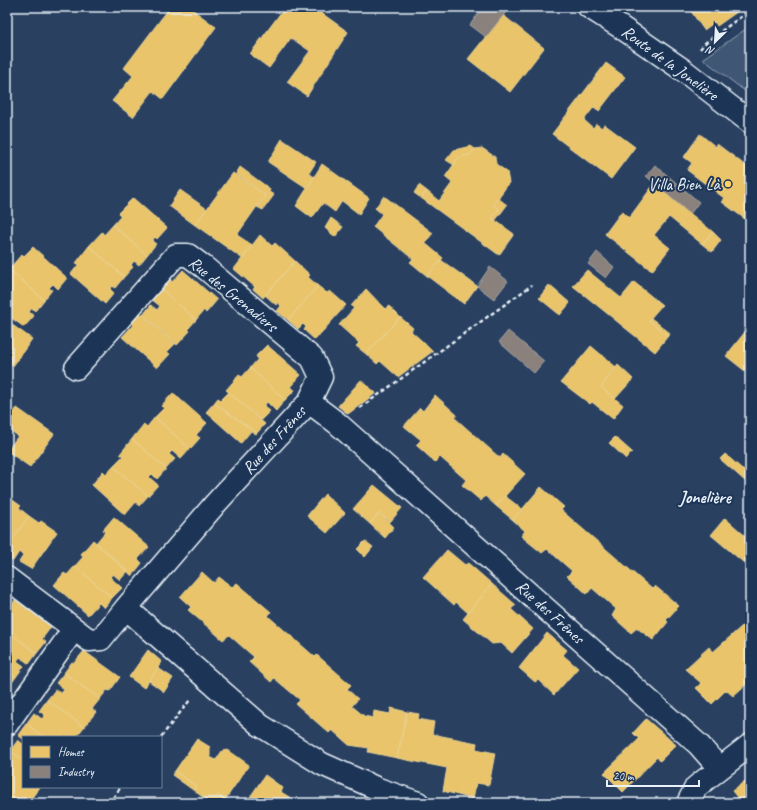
<svg xmlns="http://www.w3.org/2000/svg" width="757" height="810" font-family="Caveat,sans-serif">
	<style>
		.green { fill: #415774; stroke: #94a4b6 }
		.homes { fill: #e9c46a; stroke: #e9d295 }
		.industry { fill: #8a817c; stroke: #a6a3a1 }
		.lines { fill: none; stroke-linecap: round; stroke-linejoin: round }
		.street-casing { stroke: #e8f1f8; stroke-width: 25 }
		.secondary-casing { stroke: #e8f1f8; stroke-width: 25 }
		.path { stroke: #e8f1f8; stroke-width: 2.5; stroke-dasharray: 4 3; stroke-linecap: butt }
		.street { stroke: #1d3557; stroke-width: 22 }
		.secondary { stroke: #1d3557; stroke-width: 22 }
		.poi-dot { fill: #ffd166; stroke: #1d3557; stroke-width: 1.5 }
		.labels { text-anchor: middle; dominant-baseline: central; stroke-width: 4; stroke-linejoin: round; paint-order: stroke }
		.street-label { font-size: 17px; fill: #e8f1f8; stroke: #1d3557 }
		.poi-label { font-size: 17px; fill: #e8f1f8; stroke: #1d3557; text-anchor: end }
		.neighbourhood-label { font-size: 18px; font-weight: bold; fill: #e8f1f8; stroke: #1d3557 }
	</style>
	<rect width="100%" height="100%" fill="#294061"/>
	<filter id="ink" filterUnits="userSpaceOnUse"><feTurbulence type="fractalNoise" baseFrequency=".025" numOctaves="2"/><feDisplacementMap in="SourceGraphic" scale="8" xChannelSelector="R" yChannelSelector="G"/><feConvolveMatrix kernelMatrix="1 2 1 2 8 2 1 2 1" color-interpolation-filters="sRGB"/></filter>
	<g filter="url(#ink)">
		<path class="green" d="M750 26V95L703 59Z"/>
		<path class="homes" d="M170 7H189L216 27 163 99 153 91 133 117 112 101 133 76 124 68Z
			M285 7H313L348 32 307 96 287 82 310 51 291 38 269 68 250 54Z
			M688 7H744L717 26 715 22 704 30Z
			M503 15 544 48 510 92 468 59Z
			M606 63 625 77 599 111 594 107 584 120 593 128 596 124 602 128 604 124 635 147 611 179 552 134Z
			M700 134 716 147 717 144 750 169V219H745L722 202 724 198 687 170 692 163 684 157Z
			M282 139 316 162 309 173 314 177 307 188 268 162Z
			M471 146 475 149 470 155 459 157 454 165 446 160 454 150Z
			M482 148 495 157 496 164 507 172 509 183 493 205 499 209 492 218 514 234 499 255 421 198 427 191 439 201 452 183 445 177 459 157 470 155 475 149Z
			M322 164 369 198 359 214 342 201 335 212 323 203 312 218 296 206Z
			M240 167 270 189 269 192 274 195 263 210 257 207 265 195 236 174Z
			M233 173 265 195 237 235 252 245 243 259 195 225Z
			M654 184 713 232 702 244 669 217 654 235 670 248 652 271 605 234 622 211 629 218Z
			M419 185 427 191 421 198 414 193Z
			M180 190 207 209 195 225 169 206Z
			M384 196 433 233 425 243 443 258 427 276 410 262 413 259 373 227 382 214 375 208Z
			M133 198 167 228 157 239 155 237 152 241 156 244 147 255 113 225 121 216 118 213Z
			M498 198 507 205 495 221 492 218 499 209 493 205Z
			M331 218 343 227 335 237 325 228Z
			M113 225 147 255 139 265 134 261 131 265 133 267 124 277 89 246 102 232 104 235Z
			M713 232 721 240 712 252 702 244Z
			M260 235 272 246 275 243 295 261 263 298 253 289 255 287 234 269Z
			M89 246 124 277 115 288 112 286 110 289 114 293 105 304 71 274 79 264 76 263Z
			M33 247 67 278 58 289 53 284 49 288 52 290 44 300 9 269 22 254 24 256Z
			M441 260 477 286 464 304 427 276Z
			M295 261 310 275 308 277 318 286 288 320 277 311 281 306 278 302 276 305 265 295Z
			M9 269 44 300 35 311 32 308 29 312 34 316 24 327 7 315V271Z
			M183 270 217 300 206 313 204 310 196 320 160 288 170 279 172 282Z
			M587 270 621 298 634 282 662 305 649 320 668 336 655 352 573 286Z
			M549 285 570 303 560 315 539 298Z
			M318 286 327 293 330 291 346 305 315 340 304 330 306 327 303 324 298 329 288 320Z
			M160 288 196 320 188 329 190 331 177 345 143 315 151 305 157 310 160 306 151 299Z
			M366 289 385 309 389 306 400 317 366 354 356 346 359 343 339 325 354 308 351 306Z
			M139 312 175 344 167 352 170 354 157 368 122 337 133 325 130 322Z
			M400 317 413 328 411 331 433 351 398 377 380 361 377 364 366 354Z
			M651 318 670 333 668 336 649 320Z
			M11 324 32 339 13 366 7 362V329Z
			M745 332 750 336V375L726 356Z
			M267 345 301 375 290 387 295 390 285 400 250 368 258 359 256 356Z
			M591 346 616 367 601 387 623 405 613 419 592 402 590 404 561 382Z
			M618 365 633 379 615 399 601 387Z
			M250 368 285 400 276 411 267 402 264 406 270 411 261 420 226 390 239 375 242 377Z
			M361 380 376 393 348 414 338 406Z
			M229 392 265 424 257 433 214 403 218 398 221 400Z
			M173 393 207 423 196 435 200 438 190 449 155 417 164 408 161 406Z
			M435 395 457 415 455 418 500 458 503 454 525 474 496 506 485 496 481 501 462 485 466 480 440 457 435 462 416 445 421 440 404 426 420 408 423 411Z
			M214 403 257 433 256 434 251 431 241 443 206 412Z
			M17 408 54 434 30 467 7 451 18 436 7 428V421Z
			M155 417 190 449 181 459 172 451 169 454 175 459 166 469 132 439 144 424 147 427Z
			M615 437 632 452 626 459 609 443Z
			M132 439 166 469 157 479 152 474 149 477 158 485 148 496 113 466 123 456 120 454Z
			M725 454 749 475 745 481 720 459Z
			M113 466 148 496 139 506 136 502 125 515 92 485 103 471 106 474Z
			M374 485 402 508 390 522 379 513 370 524 353 509Z
			M541 487 564 507 561 510 652 589 655 586 679 606 666 620 668 622 653 640 637 628 631 633 612 616 616 609 592 588 587 594 567 576 572 571 547 549 542 553 521 536 525 531 513 520Z
			M325 494 345 513 327 533 307 516Z
			M7 496 21 506 19 508 29 516 7 547Z
			M505 496 522 509 513 520 496 506Z
			M379 513 394 527 385 538 370 524Z
			M29 516 39 523 41 521 57 532 31 569 19 562 23 556 19 552 13 561 7 557V547Z
			M114 517 149 547 138 559 142 563 132 576 96 543 105 532 103 530Z
			M725 518 750 540V568L711 535Z
			M93 540 128 571 120 580 113 574 110 577 122 588 112 598 75 566 83 557 81 554Z
			M365 541 373 547 365 557 357 549Z
			M447 550 465 565 468 563 492 584 468 613 456 602 454 605 423 577Z
			M75 566 112 598 104 608 99 603 88 615 54 585 64 573 67 575Z
			M202 572 214 583 219 577 232 587 237 583 271 612 268 616 315 657 317 655 351 685 347 689 358 699 352 706 364 716 373 718 374 711 390 714 391 708 407 712 397 758 368 752 369 748 349 745 332 730 329 733 296 704 300 700 274 678 271 682 249 662 254 657 229 635 223 640 188 610 191 607 180 597Z
			M492 584 516 605 511 609 533 629 512 653 501 643 492 644 463 619Z
			M15 600 51 627 42 639 46 642 37 653 7 631V612Z
			M750 619V671L748 672 750 675V681L733 696 726 690 712 704 696 688 701 683 685 669 709 647 713 652Z
			M7 631 37 653 29 664 20 657 17 661 24 666 16 677 7 671Z
			M547 633 567 650 563 655 578 668 554 695 538 680 535 682 519 668Z
			M148 650 162 662 144 688 129 677Z
			M84 651 120 677 110 691 107 690 100 699 64 673 72 662 74 663Z
			M158 668 173 678 164 692 149 681Z
			M7 671 16 677 8 688 7 687Z
			M64 673 100 699 92 709 96 712 84 727 47 700 55 690 62 693 64 689 56 683Z
			M47 700 84 727 76 737H44L26 724 34 713 42 719 45 715 39 711Z
			M407 712 419 714 418 719 434 722 432 734 477 743 476 749 495 753 489 785 476 783 473 799 443 791 447 768 397 758Z
			M646 719 676 745 660 761 657 757 623 792 604 773 639 739 633 733Z
			M26 724 44 737H23V739L18 735Z
			M197 739 210 747V757L216 760 222 751 228 750 249 765 225 800 218 795 211 803 193 790 196 786 175 771Z
			M18 740 23 744V760L10 751Z
			M8 749 23 760V787H40L30 800 27 798 24 803H13L7 799Z
			M175 771 196 786 193 790 172 775Z
			M265 775 283 788 281 792 299 803H246Z
			M749 778 750 779V803H740L741 802 732 791Z
			M218 795 225 800 223 803H212Z"/>
		<path class="industry" d="M483 7H510L486 37 470 25Z
			M655 165 699 202 690 214 646 176Z
			M597 252 614 267 606 278 588 264Z
			M490 267 508 281 494 299 477 286Z
			M508 331 544 361 534 373 499 342Z"/>
		<g class="lines">
			<g class="street-casing">
				<path id="street" d="M76 368 176 255H188L204 267 312 358 321 377 309 402
					M7 578 89 640 101 639 126 608
					M7 724 74 629
					M418 803 378 789 322 764 260 725 126 608 216 503 309 402 337 423 699 745 719 768
					M688 803 696 787 750 745"/>
			</g>
			<g class="secondary-casing">
				<path id="secondary" d="M589 7 622 28 683 70 750 122"/>
			</g>
			<path class="path" d="M700 49 705 43 750 10
				M360 408 532 285
				M161 737 190 700
				M109 803 121 787"/>
			<use href="#street" class="street"/>
			<use href="#secondary" class="secondary"/>
		</g>
	</g>
	<circle class="poi-dot" cx="728" cy="184" r="4"/>
	<g class="labels">
		<g class="street-label">
			<text transform="translate(670 63) rotate(36)">Route de la Jonelière</text>
			<text transform="translate(233 294) rotate(39)">Rue des Grenadiers</text>
			<text transform="translate(274 440) rotate(-48)">Rue des Frênes</text>
			<text transform="translate(550 612) rotate(42)">Rue des Frênes</text>
		</g>
		<g class="poi-label">
			<text x="720" y="184">Villa Bien Là</text>
		</g>
		<g class="neighbourhood-label">
			<text x="705" y="497">Jonelière</text>
		</g>
	</g>
	<rect width="757" height="810" fill="none" stroke="#1d3557" stroke-width="24"/>
	<rect x="12" y="12" width="733" height="786" fill="none" stroke="#e8f1f8" stroke-width="1.5" filter="url(#ink)"/>
	<rect x="22" y="736" width="140" height="52" fill="#1d3557" stroke="#6e8097"/>
	<rect x="30" y="746" width="20" height="12" fill="#e9c46a" stroke="#6e8097"/>
	<text x="58" y="756" font-size="12" fill="#e8f1f8">Homes</text>
	<rect x="30" y="766" width="20" height="12" fill="#8a817c" stroke="#6e8097"/>
	<text x="58" y="776" font-size="12" fill="#e8f1f8">Industry</text>
	<g transform="translate(715 42) rotate(205)" stroke="#1d3557" stroke-width="3" paint-order="stroke">
	<path d="M0-3L7 15L0 10L-7 15Z" fill="#e8f1f8"/>
	<text y="-6" font-size="11" font-weight="bold" text-anchor="middle" fill="#e8f1f8">N</text>
	</g>
	<path d="M607 780v6h92v-6" fill="none" stroke="#e8f1f8" stroke-width="2"/>
	<text x="613" y="780" font-size="12" fill="#e8f1f8" stroke="#1d3557" stroke-width="3" paint-order="stroke">20 m</text>
</svg>
